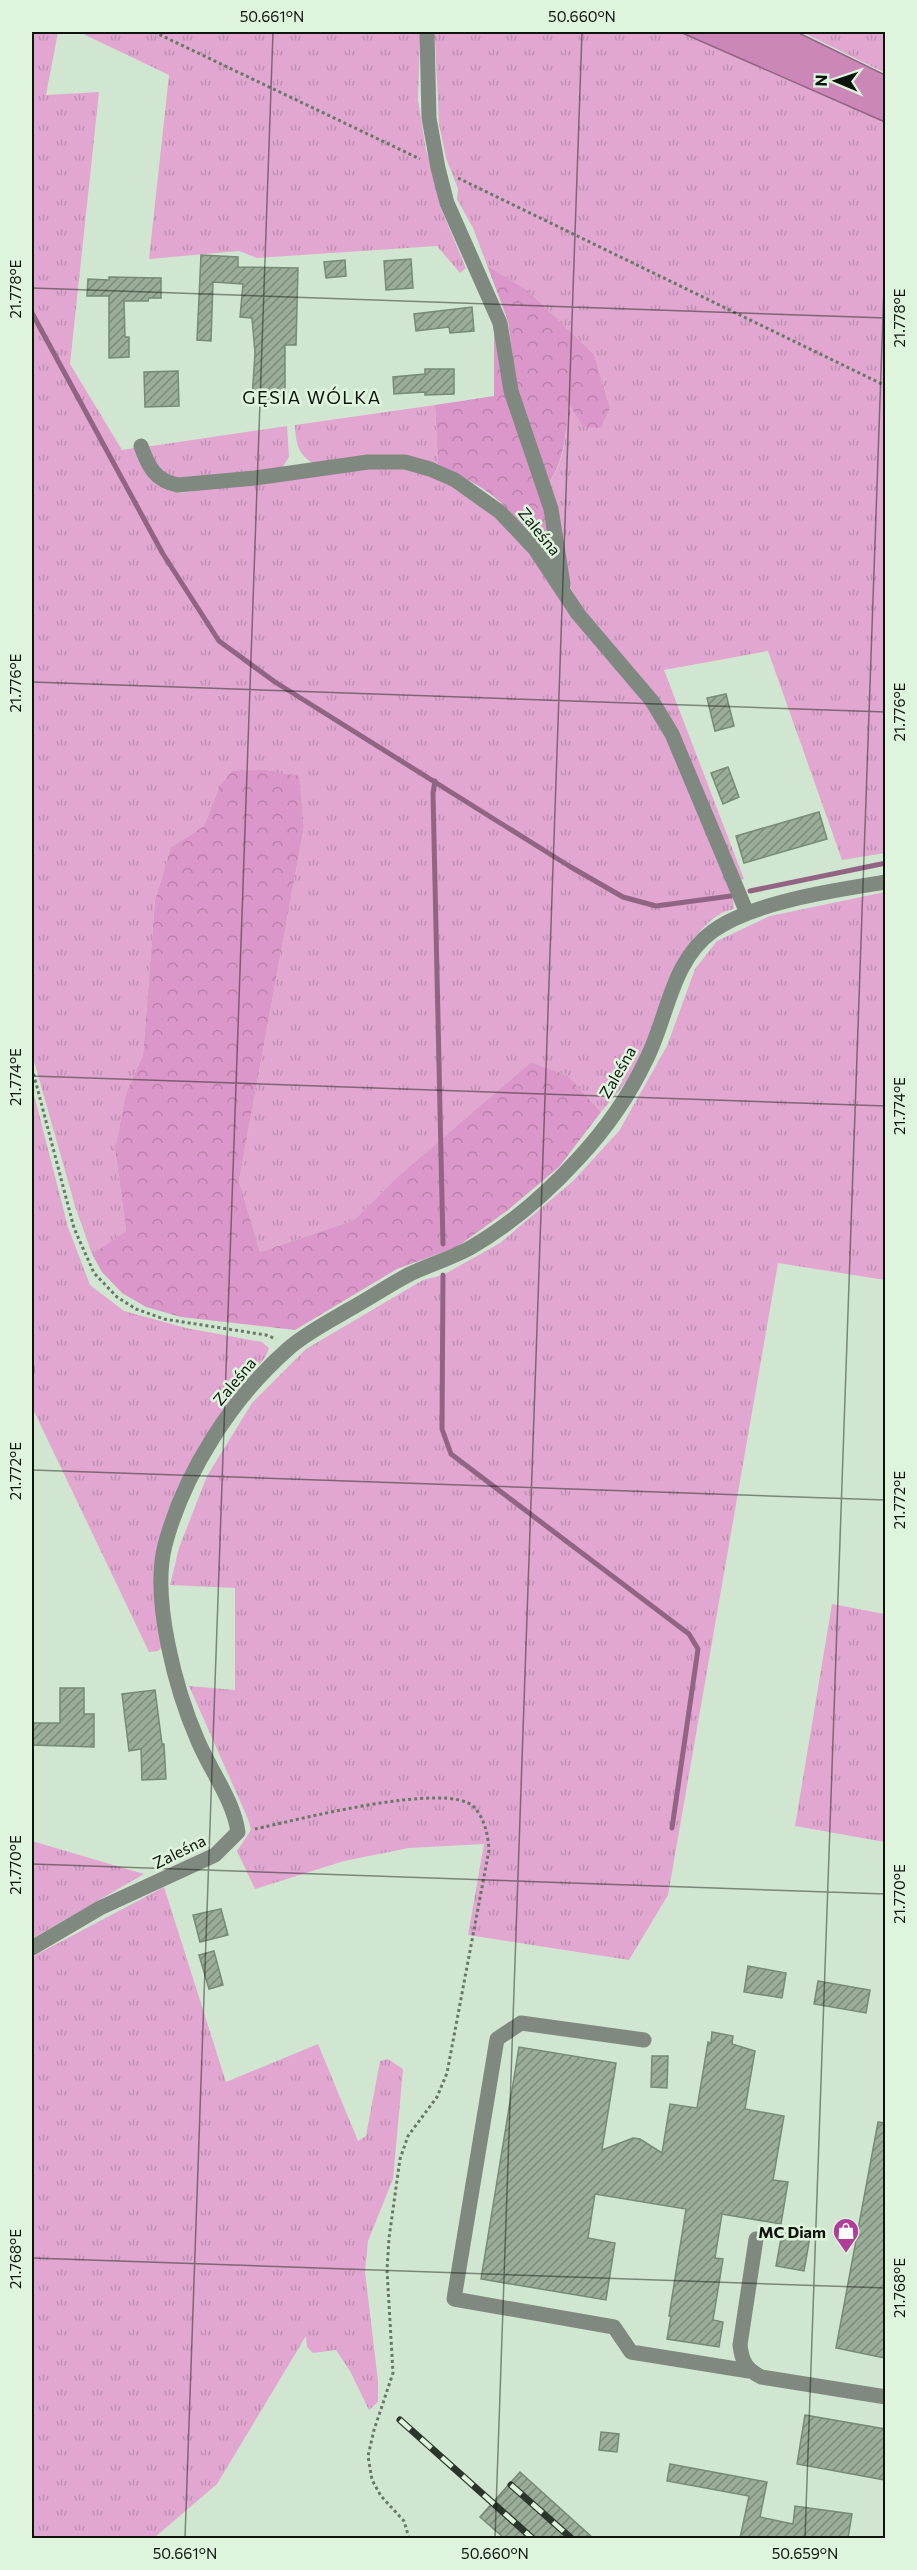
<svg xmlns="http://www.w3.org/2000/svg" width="917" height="2570" font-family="Commissioner,sans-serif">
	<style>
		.grass { fill: url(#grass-tufts) }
		.forest { fill: url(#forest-crowns) }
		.water { fill: #ca87b8; stroke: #916484; stroke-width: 1.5 }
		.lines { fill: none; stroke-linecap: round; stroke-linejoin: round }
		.stream { stroke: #916484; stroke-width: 5 }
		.building { fill: url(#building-hatch); stroke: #768a76; stroke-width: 1.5 }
		.path { stroke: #697768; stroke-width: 3; stroke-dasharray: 3 3; stroke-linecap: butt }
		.minor { stroke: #808980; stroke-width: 15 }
		.rail-casing { stroke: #2b362b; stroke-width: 7 }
		.rail { stroke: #def4dd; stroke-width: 4.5; stroke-dasharray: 14; stroke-linecap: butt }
		.ticks { fill: none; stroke: #0c140c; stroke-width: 1.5; stroke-opacity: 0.45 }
		.labels { text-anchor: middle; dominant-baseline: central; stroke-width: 5; stroke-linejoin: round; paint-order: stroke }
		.street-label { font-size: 16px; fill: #0c140c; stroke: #def4dd }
		.poi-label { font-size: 16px; font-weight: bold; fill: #0c140c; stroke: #def4dd; text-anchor: end }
		.neighbourhood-label { font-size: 18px; letter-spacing: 1.5px; fill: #0c140c; stroke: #def4dd }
		.neatline { fill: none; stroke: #0c140c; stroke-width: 2 }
		.ticks-label { font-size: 15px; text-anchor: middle; fill: #0c140c }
	</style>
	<defs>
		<pattern id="grass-tufts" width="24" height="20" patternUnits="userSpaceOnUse" patternTransform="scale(1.5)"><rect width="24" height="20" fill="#e1a7d1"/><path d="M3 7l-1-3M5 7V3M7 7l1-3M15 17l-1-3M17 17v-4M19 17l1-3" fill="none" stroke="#c08fb2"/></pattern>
		<pattern id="forest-crowns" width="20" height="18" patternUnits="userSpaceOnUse" patternTransform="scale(1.5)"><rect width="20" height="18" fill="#db97c9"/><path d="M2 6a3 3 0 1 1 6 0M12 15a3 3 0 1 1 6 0" fill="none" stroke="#bb81ab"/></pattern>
		<pattern id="building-hatch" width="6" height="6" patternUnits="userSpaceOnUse" patternTransform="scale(1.5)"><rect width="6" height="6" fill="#99ad98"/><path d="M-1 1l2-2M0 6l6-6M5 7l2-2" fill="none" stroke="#7b8c7a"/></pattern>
	</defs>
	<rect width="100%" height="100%" fill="#d1e6d0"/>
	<path class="grass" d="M32 32H58L46 95 99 92 70 364 122 450 134 448C145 470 155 486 180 493L356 468 388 467 416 471 440 478 505 524 640 692 671 744 732 890 734 909C720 912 713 918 703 928 668 963 665 1004 646 1048 636 1072 618 1093 601 1112L567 1075 531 1062 396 1178 354 1220 260 1252 239 1181 304 827 298 776 219 787 204 826 171 847 155 900 143 1055 126 1093 115 1149 126 1231 92 1254 75 1206 32 1054Z
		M79 32H680L885 122V853L842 860 768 651 664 670 744 879 738 881 684 746 583 613 569 585 548 484C566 462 566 429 569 402L601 427 610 408 594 354 527 290 487 265 473 228 457 199 458 189 446 158 439 124 435 39 420 38 418 100 426 150 435 177 440 206 466 268 460 273 437 246 257 258 239 251 149 259 169 75Z
		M802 32H885V73Z
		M435 405 438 466 314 464C297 453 296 444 295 425Z
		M287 426 289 457 281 470 179 480 163 474 145 447Z
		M885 892V1280L778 1263 668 1895 629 1960 468 1935 484 1844 409 1848 344 1861 255 1889 237 1851 251 1830 248 1819 189 1686 235 1690V1588L170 1585 179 1548 207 1476 252 1403 306 1349 423 1280 443 1275 500 1243 573 1181 619 1131 667 1046 695 969 717 941 770 916Z
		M32 1087 68 1227 90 1285 124 1311 186 1328 262 1342 269 1348 266 1356 235 1395 173 1502 163 1646 158 1651 149 1652 32 1407Z
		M832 1604 885 1614V1842L795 1826Z
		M32 1841 144 1874 32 1939Z
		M164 1887 226 2082 318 2044 358 2141 366 2136 380 2061 388 2059 403 2069 393 2179 368 2241 365 2272 378 2381V2402L369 2410 350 2371 336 2350 313 2353 307 2347 306 2336 217 2484 154 2538H32V1957Z"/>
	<path class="forest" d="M487 265 527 290 594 354 610 408 601 428 583 427 569 403C566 430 565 462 548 484L517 390 508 321Z
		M494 323 551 530 557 570C537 545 518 516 492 495 476 483 457 474 438 466L435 405 494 396Z
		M265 770 299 776 304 827 239 1181 260 1252 354 1220 396 1178 531 1062 567 1075 601 1112 559 1167 508 1210 457 1247 397 1269 295 1330 181 1317 146 1307 122 1293 102 1272 92 1254 126 1231 115 1149 126 1093 143 1055 155 900 171 847 204 826 219 787 232 771Z"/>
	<path class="water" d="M680 32H797L885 75V122Z"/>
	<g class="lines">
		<path class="stream" d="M32 313 163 554 219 641 275 682 569 866 623 897 656 906 731 896
			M435 781 433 793 443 1244
			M750 891 886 863
			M443 1275 442 1429 451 1454 689 1634 698 1649 672 1828
			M32 1367V1372"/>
	</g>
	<path class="building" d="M201 255 238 257V267L298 268 296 345H285V399H252L255 353 252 318 240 317 243 284 213 282 211 341 197 340Z
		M411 259 413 288 386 290 384 261Z
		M345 260 346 276 326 278 324 262Z
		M109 277 161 278V298H149L148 301H124L125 337H129V357L109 358V296H87L88 279 109 280Z
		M472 307 474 331 450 333 449 327 416 331 414 314Z
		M425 369H454V394L425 395V392L394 394 393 377 425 374Z
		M178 371 179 406 145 407 144 372Z
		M726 694 734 726 715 731 707 698Z
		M728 767 739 797 723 804 711 773Z
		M819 812 827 839 744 863 736 836Z
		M60 1688H84V1714H94V1747L32 1745V1723H60Z
		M155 1690 162 1744H164L166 1779 142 1780 141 1749 129 1751 122 1694Z
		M221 1909 228 1935 200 1942 193 1915Z
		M214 1951 223 1985 209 1989 199 1955Z
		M748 1966 786 1973 782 1998 744 1992Z
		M818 1981 870 1990 866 2013 814 2004Z
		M712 2032 733 2036 732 2044 755 2051 745 2109 784 2116 773 2180 788 2182 781 2224 722 2214 715 2258 723 2259 713 2320 723 2322 719 2347 667 2339 671 2316H669L686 2209 595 2194 588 2238 615 2243 606 2300 481 2279 519 2047 616 2063 602 2150 633 2138 640 2139 662 2153 670 2104 697 2108 708 2042 711 2043Z
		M652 2056H668L667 2088 651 2087Z
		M878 2122 885 2123V2358L836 2348Z
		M782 2233 810 2237 804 2271 776 2266Z
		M805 2415 885 2429V2480L797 2464Z
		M601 2432 619 2434 617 2452 599 2450Z
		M670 2464 767 2482 760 2517 793 2524 795 2506 852 2514 848 2538H740L749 2496 667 2481Z
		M520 2472 593 2538H504L480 2517Z"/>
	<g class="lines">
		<path class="path" d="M154 32 420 159
			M458 178 886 386
			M32 1068 74 1228 94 1273 117 1297 136 1309 164 1319 266 1335 276 1339
			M255 1829C293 1821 448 1780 474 1807 485 1819 488 1835 489 1850L447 2073 437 2097 408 2136 400 2159 389 2238 387 2270 393 2373 374 2430 368 2456 372 2480 381 2496 404 2521 409 2538"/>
		<path class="minor" d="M427 33 429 118 438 168 447 203 500 323 511 391 551 509 563 584 562 590
			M141 446C148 466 155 481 178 485L255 478 368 462H405L430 469 455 480 500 512 535 549 578 614 652 701 672 734 747 913
			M32 1948 100 1908 215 1855 238 1832C233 1799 211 1772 198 1741 176 1691 151 1599 165 1545 184 1473 232 1398 288 1349 306 1333 330 1321 350 1309 370 1298 389 1285 408 1275 428 1265 450 1259 470 1248 510 1225 547 1193 578 1159 605 1130 629 1096 646 1060 668 1017 671 961 713 931 753 902 835 890 886 882
			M644 2040 521 2023 497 2039 454 2299 614 2327 631 2352 749 2371
			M756 2239 740 2345C742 2362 746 2369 761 2377L886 2397"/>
		<g class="rail-casing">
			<path id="rail" d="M400 2420 532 2538
				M511 2485 571 2538"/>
		</g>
		<use href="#rail" class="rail"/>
	</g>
	<path class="ticks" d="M32 288 886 318M32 682 886 712M32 1076 886 1106M32 1470 886 1500M32 1864 886 1894M32 2258 886 2288M185 2538 273 32M495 2538 582 32M805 2538 886 229"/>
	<defs>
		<g id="shop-pin" transform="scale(1.35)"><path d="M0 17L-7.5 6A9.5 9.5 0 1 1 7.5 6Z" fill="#b03d98" stroke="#def4dd"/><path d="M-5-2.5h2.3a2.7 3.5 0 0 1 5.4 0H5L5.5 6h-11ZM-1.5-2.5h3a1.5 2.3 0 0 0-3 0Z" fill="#fff"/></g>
	</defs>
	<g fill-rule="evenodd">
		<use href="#shop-pin" x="846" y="2231"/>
	</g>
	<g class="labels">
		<g class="street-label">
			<text transform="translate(540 531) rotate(51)">Zaleśna</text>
			<text transform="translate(617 1072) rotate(-60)">Zaleśna</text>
			<text transform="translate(234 1381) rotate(-50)">Zaleśna</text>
			<text transform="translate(179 1851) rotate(-26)">Zaleśna</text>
		</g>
		<g class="poi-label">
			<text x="826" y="2231">MC Diam</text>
		</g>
		<g class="neighbourhood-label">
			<text x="312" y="397">GĘSIA WÓLKA</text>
		</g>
	</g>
	<rect width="917" height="2570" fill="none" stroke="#def4dd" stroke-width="66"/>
	<g transform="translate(836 81) rotate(272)" stroke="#def4dd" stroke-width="4.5" paint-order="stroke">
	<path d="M0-4.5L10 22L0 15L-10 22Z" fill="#0c140c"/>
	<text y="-9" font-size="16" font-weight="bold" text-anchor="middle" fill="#0c140c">N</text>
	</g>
	<rect x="33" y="33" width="851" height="2504" class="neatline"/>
	<g class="ticks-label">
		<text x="272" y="22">50.661°N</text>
		<text x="582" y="22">50.660°N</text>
		<text transform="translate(16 289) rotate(-90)" y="5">21.778°E</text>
		<text transform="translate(900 318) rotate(-90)" y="5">21.778°E</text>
		<text transform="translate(16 683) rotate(-90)" y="5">21.776°E</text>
		<text transform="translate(900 712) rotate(-90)" y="5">21.776°E</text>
		<text transform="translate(16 1077) rotate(-90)" y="5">21.774°E</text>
		<text transform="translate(900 1106) rotate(-90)" y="5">21.774°E</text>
		<text transform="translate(16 1471) rotate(-90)" y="5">21.772°E</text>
		<text transform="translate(900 1500) rotate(-90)" y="5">21.772°E</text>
		<text transform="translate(16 1865) rotate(-90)" y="5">21.770°E</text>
		<text transform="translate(900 1894) rotate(-90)" y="5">21.770°E</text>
		<text transform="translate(16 2259) rotate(-90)" y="5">21.768°E</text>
		<text transform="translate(900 2288) rotate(-90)" y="5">21.768°E</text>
		<text x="185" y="2559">50.661°N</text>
		<text x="495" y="2559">50.660°N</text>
		<text x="805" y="2559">50.659°N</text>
	</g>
</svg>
